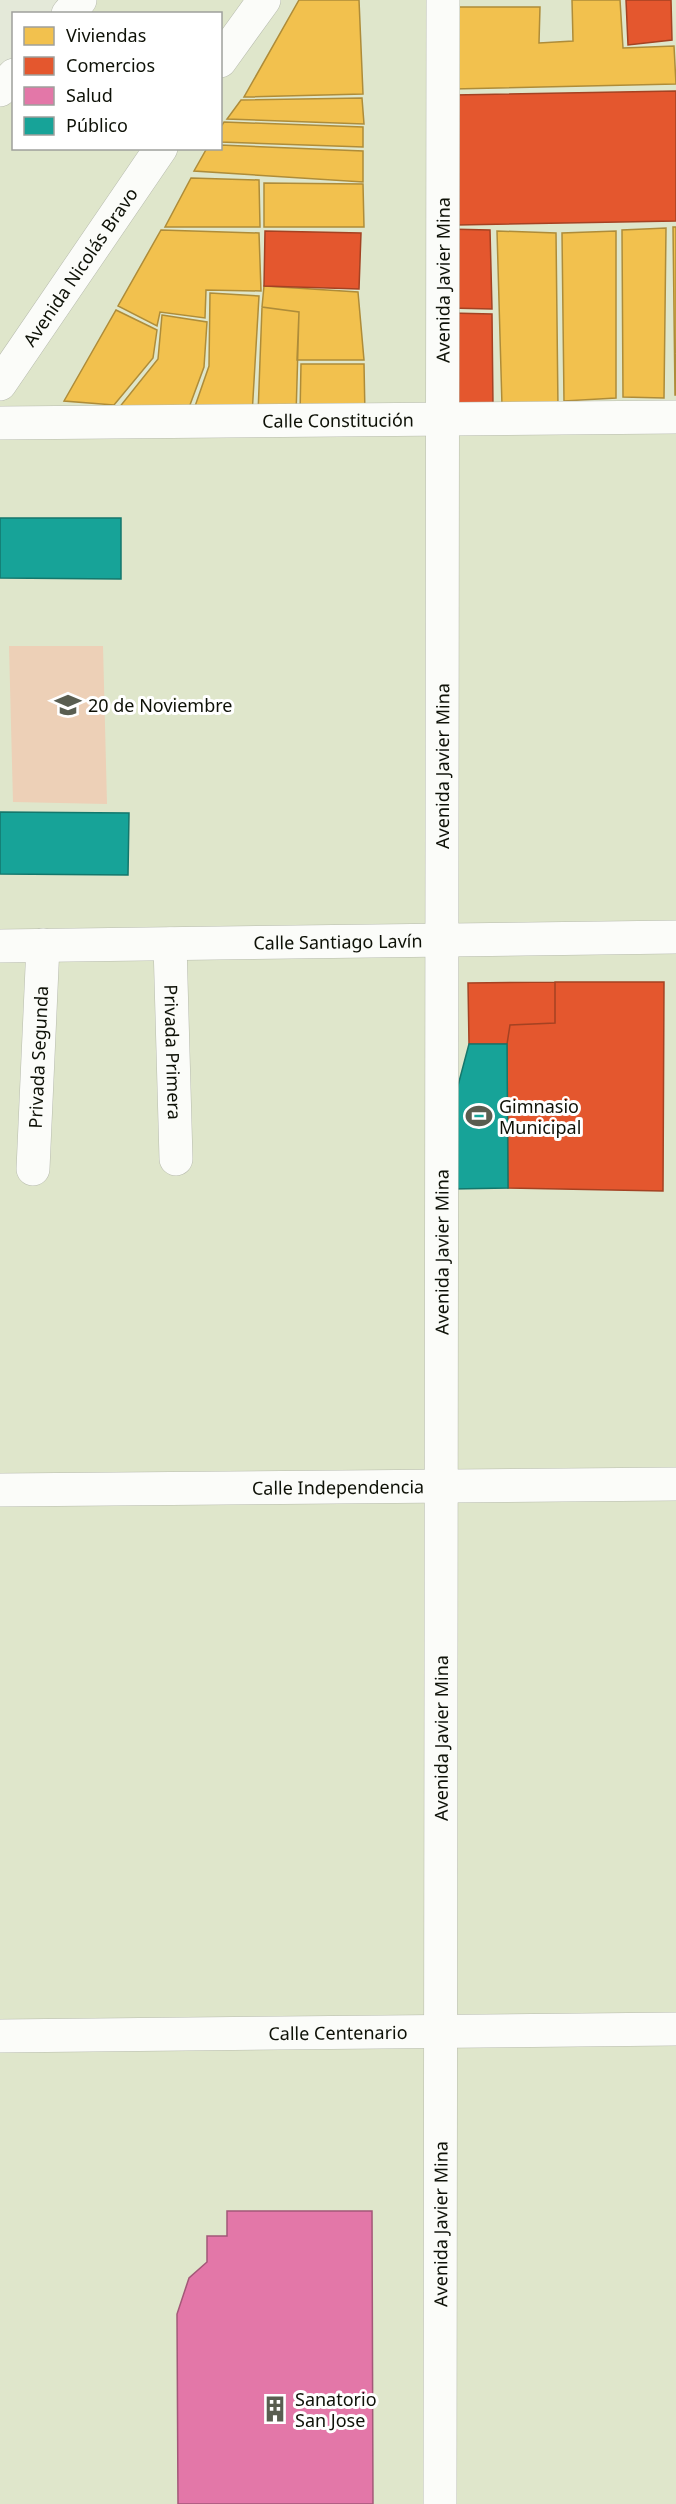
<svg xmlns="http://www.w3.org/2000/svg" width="676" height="2504" font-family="'Noto Sans',sans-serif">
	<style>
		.built { fill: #dfe6cb }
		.green { fill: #edd0b7 }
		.homes { fill: #f2c14e; stroke: #ae8c39; stroke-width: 1.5 }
		.shops { fill: #e4572e; stroke: #a44222; stroke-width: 1.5 }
		.health { fill: #e377a8; stroke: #a35878; stroke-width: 1.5 }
		.public { fill: #17a398; stroke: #14776c; stroke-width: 1.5 }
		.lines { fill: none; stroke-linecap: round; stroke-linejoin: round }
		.minor-casing { stroke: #b7bbae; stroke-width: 34 }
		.major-casing { stroke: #b7bbae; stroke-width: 34 }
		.minor { stroke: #fbfcf9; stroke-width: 33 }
		.major { stroke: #fbfcf9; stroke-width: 33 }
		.labels { text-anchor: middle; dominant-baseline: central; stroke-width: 6; stroke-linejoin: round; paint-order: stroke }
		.street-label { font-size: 18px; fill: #0e1107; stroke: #fff }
		.poi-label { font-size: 18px; fill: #0e1107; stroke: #fff; text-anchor: start }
	</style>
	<rect width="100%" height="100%" fill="#e4e9d9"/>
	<path class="built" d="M95 0H676V2504H0V106L13 91 14 148H220V14L83 13Z"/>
	<path class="green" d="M9 646H103L107 804 13 802Z"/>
	<path class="homes" d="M299 0H359L363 94 244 97Z
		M572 0H620L623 48 674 46 676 84 453 89 454 7H540L539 43 573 41Z
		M362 98 364 124 227 119 241 100Z
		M224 122 363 127V147L220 142V128Z
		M220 145 363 151V182L194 171 207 148H220Z
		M191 178 259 180 260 227H165Z
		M264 183 363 184 364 227H264Z
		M673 227H676V395H675Z
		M666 228 664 398 623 397 622 230Z
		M161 230 259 233 261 291 206 290 205 318 160 312 157 326 118 306Z
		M497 231 556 233 558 408 502 406Z
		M616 231V398L564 401 562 233Z
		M264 286 358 292 364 360H297L299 312 262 307Z
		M210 293 259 296 252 415 193 412 209 366Z
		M262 307 299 312 296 416 258 414Z
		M116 310 157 330 153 358 114 405 64 401Z
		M162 315 207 322 204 367 187 413 118 409 158 359Z
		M301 364H364L365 415H300Z"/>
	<path class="shops" d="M626 0H671L672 40 628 45Z
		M676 91V221L457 225 454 95Z
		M446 229 490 230 492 309 450 308Z
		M265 231 361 233 359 289 264 286Z
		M450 313 492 314 493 407 450 408Z
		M555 982V1023L510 1025 507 1044H469L468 983Z
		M555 982H664L663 1191 508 1188 507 1044 510 1025 555 1023Z"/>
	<path class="health" d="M227 2211H372L373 2504H178L177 2314 189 2278 207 2262V2236H227Z"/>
	<path class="public" d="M0 518H121V579L0 578Z
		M0 812 129 813 128 875 0 874Z
		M469 1044H507L508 1188 452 1189 448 1123Z"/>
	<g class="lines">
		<g class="minor-casing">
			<g id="minor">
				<path d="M68 14 80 0"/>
				<path d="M220 61 264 0"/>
				<path d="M0 90 14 75"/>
				<path id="s1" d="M0 384 161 148"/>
				<path id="s2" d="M0 423 676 417"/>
				<path id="s3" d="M170 944 176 1159"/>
				<path id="s4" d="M0 946 676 937"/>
				<path id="s5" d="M33 1169 43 945"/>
				<path id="s6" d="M0 2036 676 2029"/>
			</g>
		</g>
		<g class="major-casing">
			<g id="major">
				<path id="s7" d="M0 1490 676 1484"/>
				<path id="s8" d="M440 2504 443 0"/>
			</g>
		</g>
		<use href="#minor" class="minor"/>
		<use href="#major" class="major"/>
	</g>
	<defs>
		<g id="school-bare" transform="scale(2.07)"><path d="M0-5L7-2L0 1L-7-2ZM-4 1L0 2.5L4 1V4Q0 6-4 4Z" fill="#595d50" stroke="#fff" stroke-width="2.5" paint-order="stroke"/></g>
		<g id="stadium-bare" transform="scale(2.07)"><path d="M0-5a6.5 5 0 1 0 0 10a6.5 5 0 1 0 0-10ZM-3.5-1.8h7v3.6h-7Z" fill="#595d50" stroke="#fff" stroke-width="2.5" paint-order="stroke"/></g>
		<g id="building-bare" transform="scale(2.07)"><path d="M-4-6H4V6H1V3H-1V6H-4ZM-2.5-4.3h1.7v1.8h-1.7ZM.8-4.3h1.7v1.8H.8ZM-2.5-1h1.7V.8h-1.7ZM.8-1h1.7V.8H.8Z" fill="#595d50" stroke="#fff" stroke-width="2.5" paint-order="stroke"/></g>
	</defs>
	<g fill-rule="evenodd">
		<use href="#school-bare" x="68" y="705"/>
		<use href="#stadium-bare" x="479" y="1116"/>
		<use href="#building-bare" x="275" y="2409"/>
	</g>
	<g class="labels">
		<g class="street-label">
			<text stroke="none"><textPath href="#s1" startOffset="142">Avenida Nicolás Bravo</textPath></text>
			<text stroke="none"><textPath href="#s8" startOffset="2224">Avenida Javier Mina</textPath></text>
			<text stroke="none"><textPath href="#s2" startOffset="338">Calle Constitución</textPath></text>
			<text stroke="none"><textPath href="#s8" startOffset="1738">Avenida Javier Mina</textPath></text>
			<text stroke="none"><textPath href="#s4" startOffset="338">Calle Santiago Lavín</textPath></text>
			<text stroke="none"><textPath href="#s3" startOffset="108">Privada Primera</textPath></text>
			<text stroke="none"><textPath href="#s5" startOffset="112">Privada Segunda</textPath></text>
			<text stroke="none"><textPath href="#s8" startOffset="1252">Avenida Javier Mina</textPath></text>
			<text stroke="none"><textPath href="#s7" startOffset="338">Calle Independencia</textPath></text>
			<text stroke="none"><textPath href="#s8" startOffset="766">Avenida Javier Mina</textPath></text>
			<text stroke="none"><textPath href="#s6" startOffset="338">Calle Centenario</textPath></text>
			<text stroke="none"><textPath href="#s8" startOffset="280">Avenida Javier Mina</textPath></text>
		</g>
		<g class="poi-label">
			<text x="88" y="705">20 de Noviembre</text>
			<text x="499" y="1106">Gimnasio<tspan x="499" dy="21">Municipal</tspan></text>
			<text x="295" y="2399">Sanatorio<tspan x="295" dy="21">San Jose</tspan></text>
		</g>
	</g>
	<rect x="12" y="12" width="210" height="138" fill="#ffffff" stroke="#9fa09c" stroke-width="1.5"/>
	<rect x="24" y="27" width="30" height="18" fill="#f2c14e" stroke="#9fa09c" stroke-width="1.5"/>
	<text x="66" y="42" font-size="18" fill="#0e1107">Viviendas</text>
	<rect x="24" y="57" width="30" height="18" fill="#e4572e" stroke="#9fa09c" stroke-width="1.5"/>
	<text x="66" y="72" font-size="18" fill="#0e1107">Comercios</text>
	<rect x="24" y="87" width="30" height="18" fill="#e377a8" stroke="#9fa09c" stroke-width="1.5"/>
	<text x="66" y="102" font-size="18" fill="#0e1107">Salud</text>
	<rect x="24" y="117" width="30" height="18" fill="#17a398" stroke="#9fa09c" stroke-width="1.5"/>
	<text x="66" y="132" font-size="18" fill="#0e1107">Público</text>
</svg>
